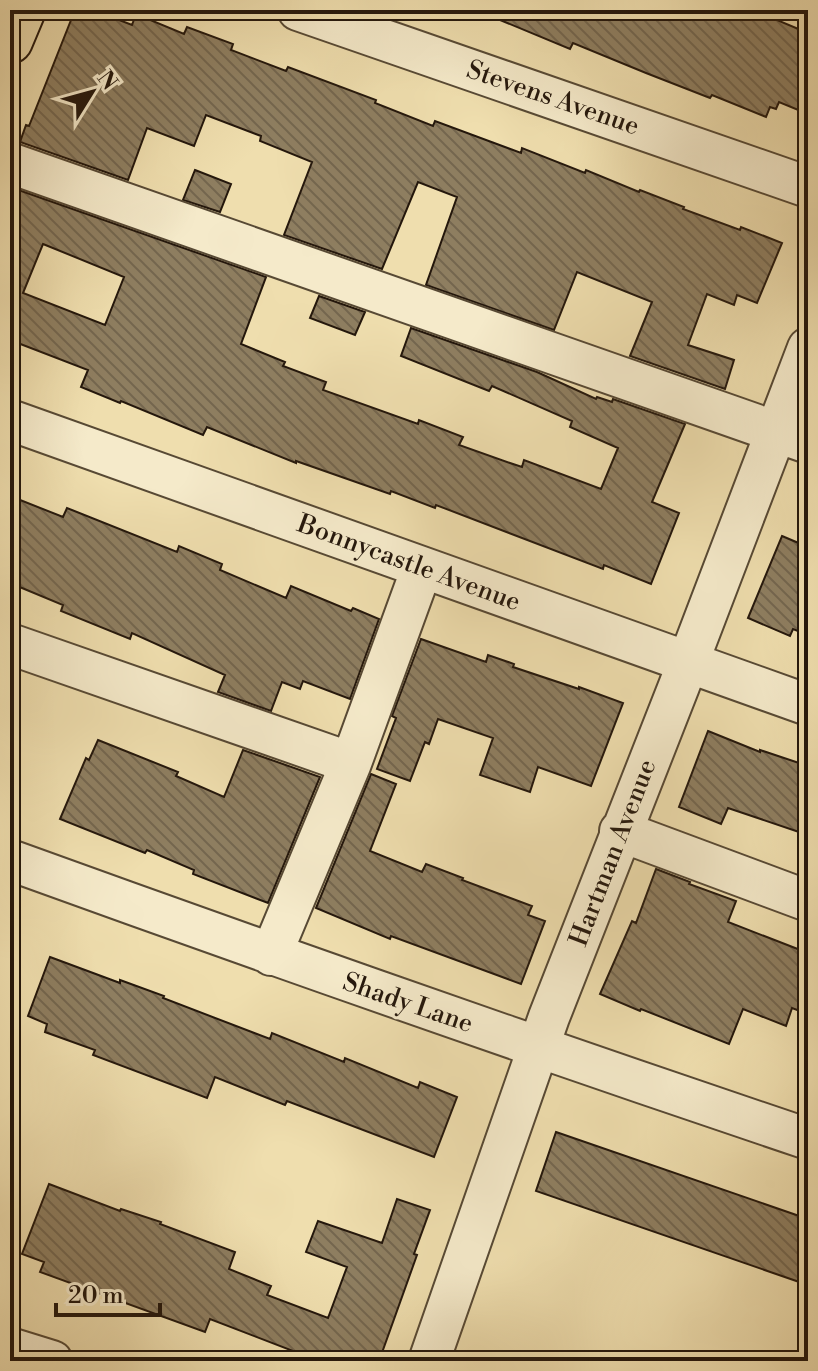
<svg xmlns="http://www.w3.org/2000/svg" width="818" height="1371" font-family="'Libre Bodoni',serif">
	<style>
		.building { fill: url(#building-back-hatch); stroke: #24170c; stroke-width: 2; fill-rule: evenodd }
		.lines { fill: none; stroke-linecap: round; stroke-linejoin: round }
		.minor-casing { stroke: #574934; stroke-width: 44 }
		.major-casing { stroke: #24170c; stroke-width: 48 }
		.minor { stroke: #f5eaca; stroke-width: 40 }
		.major { stroke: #efdeae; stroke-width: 44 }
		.labels { text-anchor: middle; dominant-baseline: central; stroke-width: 6; stroke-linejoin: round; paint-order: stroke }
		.street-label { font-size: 26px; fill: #24170c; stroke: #f5eaca }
	</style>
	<defs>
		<pattern id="building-back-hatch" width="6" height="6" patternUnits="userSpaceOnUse" patternTransform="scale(2)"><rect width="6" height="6" fill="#8e7e60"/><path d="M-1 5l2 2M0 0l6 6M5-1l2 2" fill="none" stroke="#74664e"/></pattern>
	</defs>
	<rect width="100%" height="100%" fill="#efdeae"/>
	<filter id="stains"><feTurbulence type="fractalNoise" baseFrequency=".0025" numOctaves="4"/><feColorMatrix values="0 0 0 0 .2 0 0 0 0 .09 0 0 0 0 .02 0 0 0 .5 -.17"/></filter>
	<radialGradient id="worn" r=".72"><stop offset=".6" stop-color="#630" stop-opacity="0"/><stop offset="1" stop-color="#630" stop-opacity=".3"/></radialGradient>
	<path class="building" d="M75 10H93L132 25 136 14 184 34 187 27 233 44 231 50 286 71 288 67 376 100 375 103 433 126 435 121 521 153 522 148 585 173 586 170 639 192 640 190 684 207 683 209 740 230 741 227 782 243 757 303 737 295 734 305 707 294 688 345 734 360 725 389 630 356 652 302 577 272 554 330 426 285 457 197 418 182 382 269 284 235 312 162 260 141 261 136 206 115 194 146 147 128 128 180 20 142 26 125 29 126Z
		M476 10H753L808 33V114L779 102 776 109 770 107 766 117 712 95 710 98 646 73 573 43 570 49Z
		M195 170 231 184 220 212 183 200Z
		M10 187 266 277 241 344 285 362 283 366 326 382 323 390 418 424 419 420 463 437 459 445 510 463 522 467 524 460 601 489 618 448 570 427 572 421 492 386 489 391 401 356 411 328 537 372 596 399 597 397 612 402 613 399 685 424 652 502 679 513 651 584 604 565 603 569 436 505 435 508 391 491 390 494 296 461V463L207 427 203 435 121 401 120 403 81 387 88 370 10 340ZM43 244 124 277 105 325 23 293Z
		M319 296 365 312 355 335 310 318Z
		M10 496 63 517 67 508 177 552 179 546 222 564 220 570 286 598 291 586 351 611 353 608 379 619 350 699 303 681 300 689 282 682 271 711 218 692 225 675 132 633 130 639 61 611 63 605 10 583Z
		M782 536 808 547V635L793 629 790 636 748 618Z
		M421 639 486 662 488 655 514 664 513 667 579 689V687L623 703 591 786 538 767 530 792 480 775 493 738 438 719 429 744 425 742 410 781 377 769 396 718 392 716Z
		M708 731 760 752V750L808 766V835L728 808 721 824 679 807Z
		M98 740 178 772 176 776 224 797 243 750 320 777 268 903 193 874 194 870 147 850 145 853 60 819 86 758 89 760Z
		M371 774 396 784 370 851 422 872 426 864 463 878 462 880 532 906 528 915 545 921 521 984 391 936 390 939 316 908Z
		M656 869 690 882 689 884 736 901 728 922 808 953V1014L792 1008 786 1026 743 1009 729 1044 641 1009 640 1011 600 994 632 921 636 923Z
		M50 957 120 983V980L164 996 163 998 270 1039 272 1033 344 1062 345 1058 418 1088 420 1082 457 1097 434 1157 287 1101 285 1105 215 1077 207 1098 93 1055 95 1050 45 1032 47 1024 28 1016Z
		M556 1132 808 1219V1285L536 1191Z
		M49 1184 120 1211 121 1209 161 1222 160 1224 235 1252 229 1269 271 1286 267 1295 328 1318 347 1267 306 1252 318 1221 382 1243 397 1199 430 1210 414 1254 417 1255 379 1361H319L210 1319 205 1332 40 1272 44 1262 22 1254Z"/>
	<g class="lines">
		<g class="minor-casing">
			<path id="minor" d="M298 10 808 187
				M10 163 808 443
				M10 420 808 705
				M10 644 351 763 422 568
				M620 831 808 901
				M10 860C275 956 541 1049 808 1139
				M271 955 351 763
				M10 1348 52 1361
				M429 1361 549 1017 679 686 808 348"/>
		</g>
		<g class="major-casing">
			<path id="major" d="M10 41 23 10"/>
		</g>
		<use href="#minor" class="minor"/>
		<use href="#major" class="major"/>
	</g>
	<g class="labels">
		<g class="street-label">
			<text transform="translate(553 98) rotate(19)">Stevens Avenue</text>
			<text transform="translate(409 563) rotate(20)">Bonnycastle Avenue</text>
			<text transform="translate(613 853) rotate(-69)">Hartman Avenue</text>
			<text transform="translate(408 1003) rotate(19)">Shady Lane</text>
		</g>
	</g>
	<rect width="818" height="1371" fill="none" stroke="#efdeae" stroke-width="40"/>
	<rect x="12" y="12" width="794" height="1347" fill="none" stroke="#24170c" stroke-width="4"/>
	<rect x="20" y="20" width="778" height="1331" fill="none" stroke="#24170c" stroke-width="2"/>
	<g transform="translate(92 92) rotate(53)" stroke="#f5eaca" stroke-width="6" paint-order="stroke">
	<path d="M0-6L14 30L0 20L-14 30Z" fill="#24170c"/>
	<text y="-12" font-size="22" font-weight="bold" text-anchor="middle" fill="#24170c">N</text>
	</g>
	<path d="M56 1303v12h104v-12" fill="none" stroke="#24170c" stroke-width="4"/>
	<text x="68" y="1303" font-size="24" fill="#24170c" stroke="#f5eaca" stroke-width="6" paint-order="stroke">20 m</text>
	<rect width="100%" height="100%" filter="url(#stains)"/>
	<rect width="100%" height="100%" fill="url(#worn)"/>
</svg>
